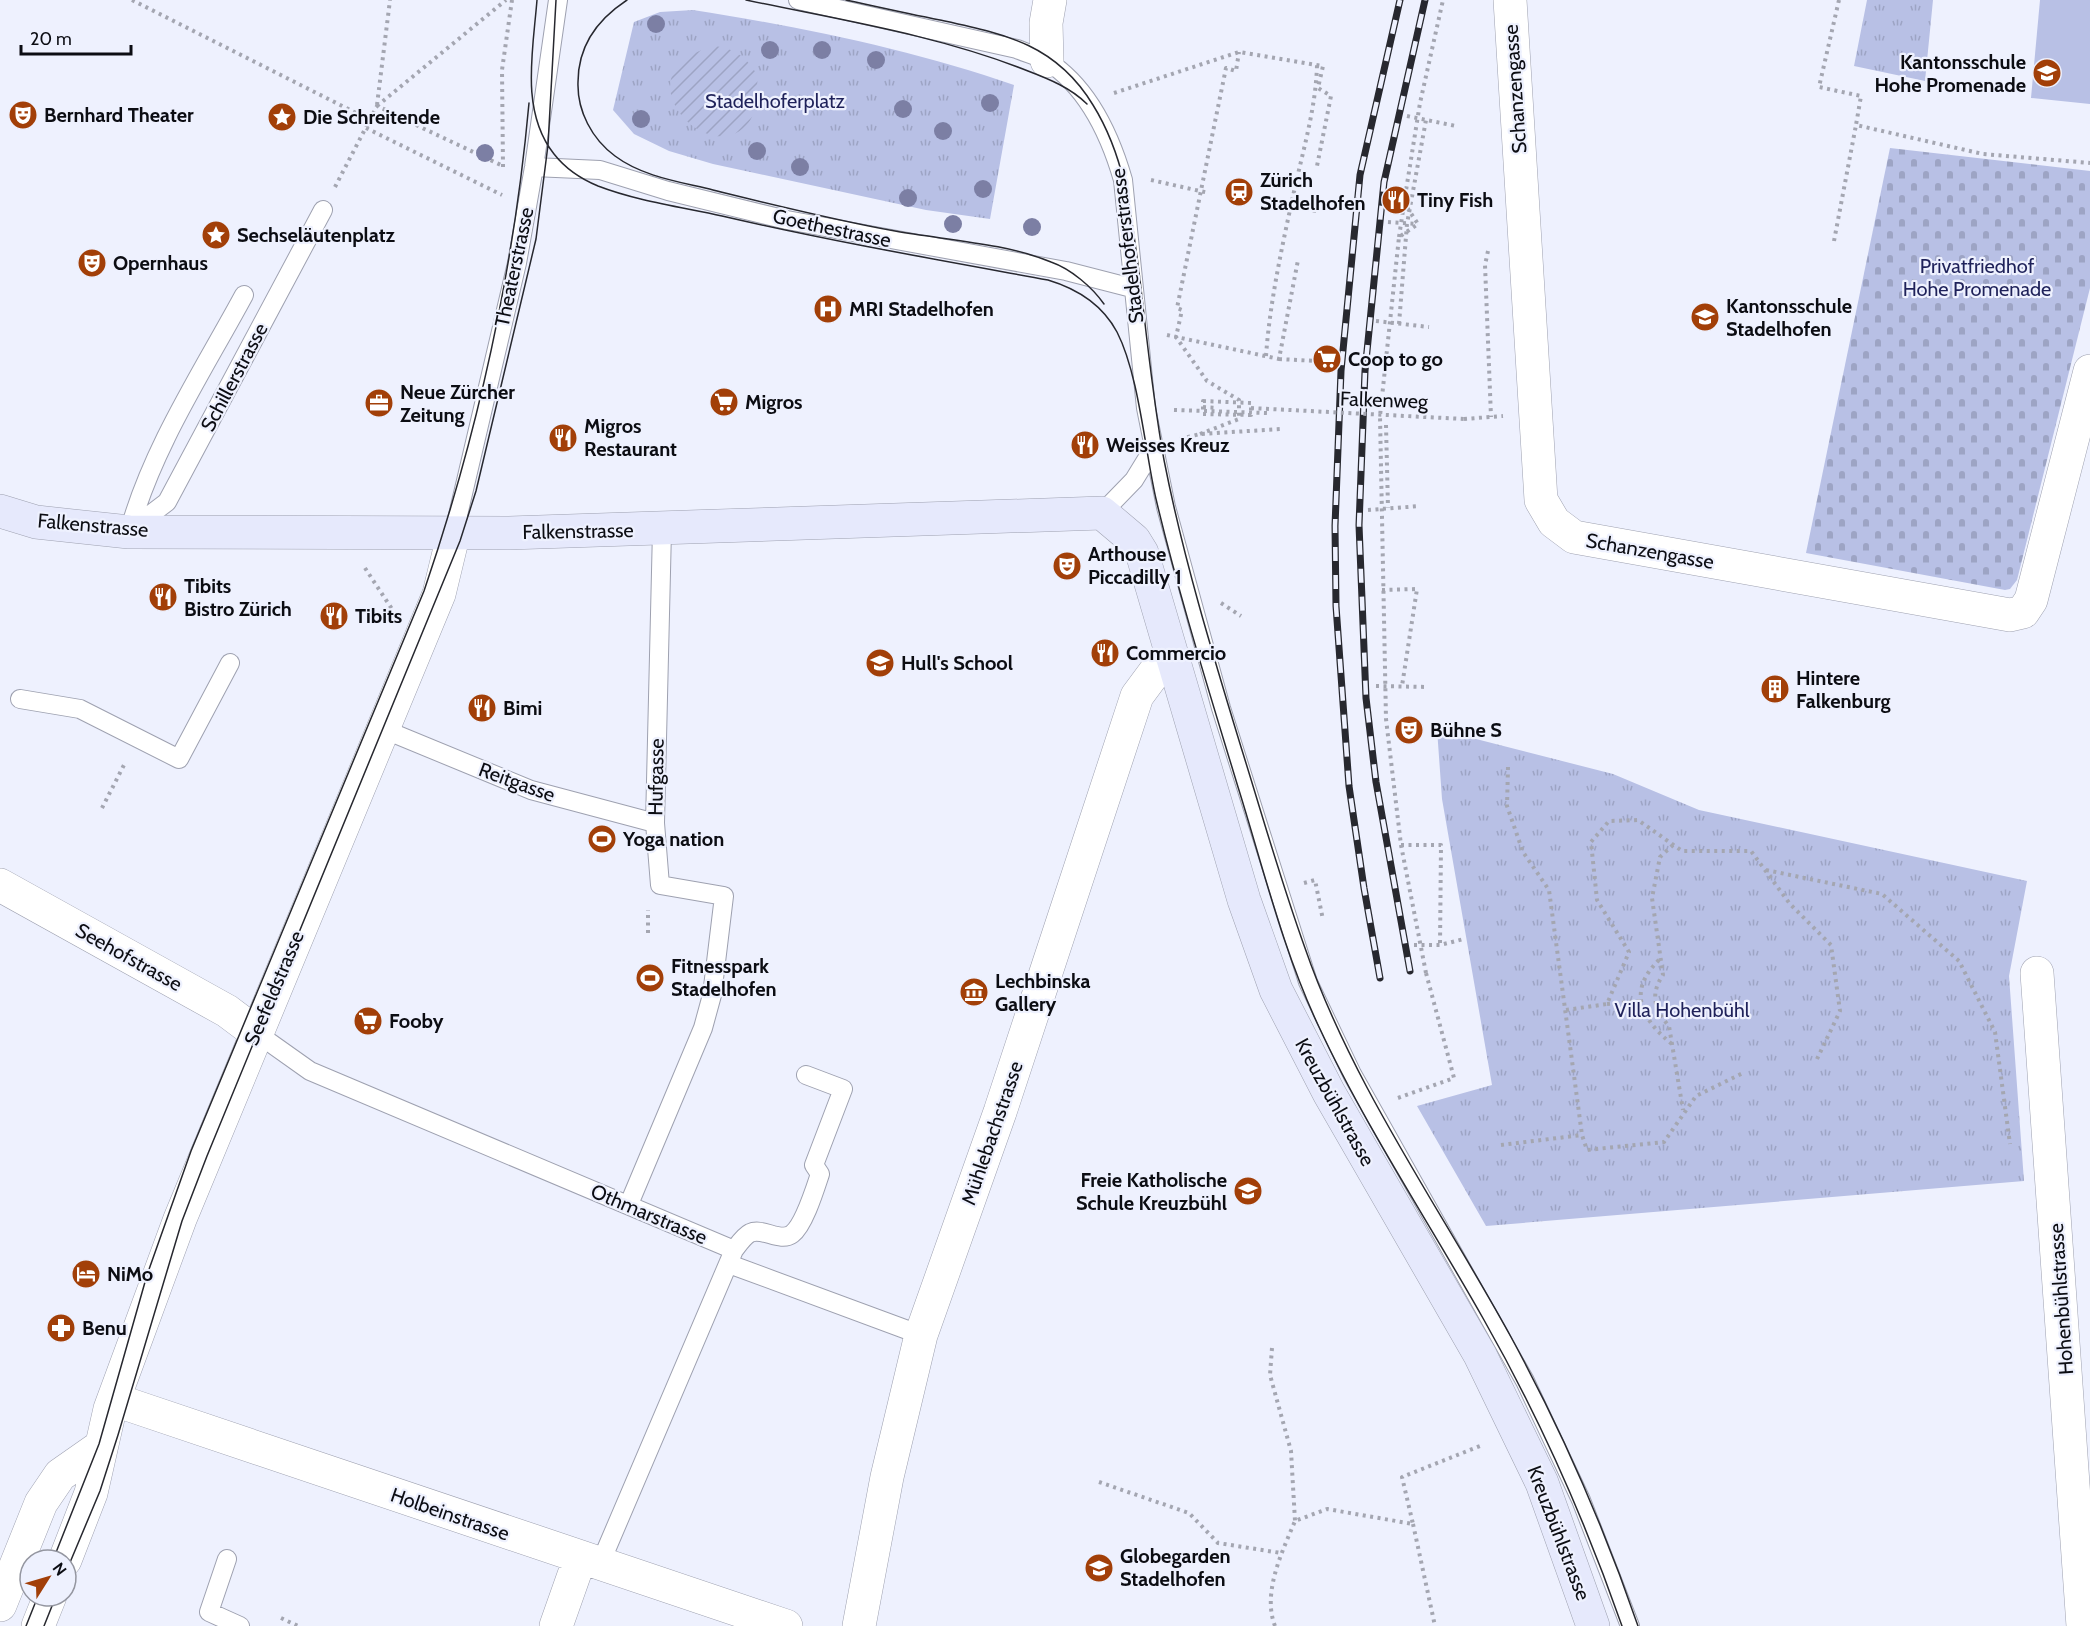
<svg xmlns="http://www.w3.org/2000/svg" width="2090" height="1626" font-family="Cabin,sans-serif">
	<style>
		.grass { fill: url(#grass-tufts) }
		.cemetery { fill: url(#cemetery-stones) }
		.garden { fill: url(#garden-furrows) }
		.pitch { fill: #b8c0e5 }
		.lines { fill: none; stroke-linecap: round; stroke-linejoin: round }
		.lane-casing { stroke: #9ea1b0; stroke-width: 20 }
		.street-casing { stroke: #9ea1b0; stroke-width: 34 }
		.secondary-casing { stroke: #9ea1b0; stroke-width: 34 }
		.path { stroke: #a4a6b1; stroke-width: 4; stroke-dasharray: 3 4.5; stroke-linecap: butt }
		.lane { stroke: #fff; stroke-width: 18 }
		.street { stroke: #fff; stroke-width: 33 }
		.secondary { stroke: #e6e9fc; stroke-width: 33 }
		.tram { stroke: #27282f; stroke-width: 1.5 }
		.rail-casing { stroke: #27282f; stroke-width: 7 }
		.rail { stroke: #eef1fe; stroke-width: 4.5; stroke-dasharray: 14; stroke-linecap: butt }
		.path-bridge { stroke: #a4a6b1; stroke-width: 4; stroke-dasharray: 3 4.5; stroke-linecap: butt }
		.tree { fill: #7c7fa4 }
		.labels { text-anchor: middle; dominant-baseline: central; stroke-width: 4.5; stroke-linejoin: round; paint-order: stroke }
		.poi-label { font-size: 20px; font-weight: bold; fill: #0c0d13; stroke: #eef1fe; text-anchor: start }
		.street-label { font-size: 20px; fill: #0c0d13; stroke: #eef1fe }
		.park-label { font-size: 20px; fill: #1f225a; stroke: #eef1fe }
	</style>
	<defs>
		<pattern id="grass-tufts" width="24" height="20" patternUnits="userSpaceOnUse" patternTransform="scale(1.5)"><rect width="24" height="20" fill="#b8c0e5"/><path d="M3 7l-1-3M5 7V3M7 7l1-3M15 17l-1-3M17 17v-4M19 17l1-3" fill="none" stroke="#9da4c4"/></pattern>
		<pattern id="cemetery-stones" width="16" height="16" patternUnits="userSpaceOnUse" patternTransform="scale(1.5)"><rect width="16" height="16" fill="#b8c0e5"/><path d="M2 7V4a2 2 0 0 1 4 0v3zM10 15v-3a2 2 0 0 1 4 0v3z" fill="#9da4c4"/></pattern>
		<pattern id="garden-furrows" width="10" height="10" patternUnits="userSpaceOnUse" patternTransform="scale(1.5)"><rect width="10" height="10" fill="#b8c0e5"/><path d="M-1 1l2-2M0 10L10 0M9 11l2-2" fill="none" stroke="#9da4c4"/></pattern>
	</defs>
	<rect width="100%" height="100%" fill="#eef1fe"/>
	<path class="grass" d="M1867 0H1933L1925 81 1854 66Z
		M693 10C797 26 914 50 1014 85L990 219 926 210 713 164 669 151 634 134 613 110 634 22 660 12Z
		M1437 729 1613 774 1699 810 2027 881 2009 976 2024 1181 1486 1226 1417 1106 1492 1085 1442 799Z"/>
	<path class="cemetery" d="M1890 148 2090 171V288L2017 580 2010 589 2005 590 1806 553Z"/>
	<path class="garden" d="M715 46C735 48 749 59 758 77 756 89 757 112 749 122 710 174 614 70 715 46Z"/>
	<path class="pitch" d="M2040 0H2090V104L2031 98Z"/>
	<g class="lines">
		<g class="lane-casing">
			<path id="lane" d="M798 0 1017 49C1026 53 1038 56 1047 61 1088 87 1110 135 1123 180L1146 408 1166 507 1221 708 1308 982 1352 1074 1525 1381 1581 1500 1630 1626
				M534 167 600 170 668 191 787 220 1066 271 1132 288
				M1102 513 1134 480 1153 449
				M130 530 167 502 323 210
				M129 532C152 448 203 371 244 295
				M454 532 517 263 534 167 558 0
				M20 699 80 709 179 759 230 663
				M383 729 531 790 655 823
				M255 1032 310 1071 734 1250 600 1564
				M629 1204 703 1028 712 995 724 896 660 885 655 823 662 530
				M734 1250C738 1245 744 1236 750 1233 763 1227 780 1243 792 1234 804 1225 815 1189 820 1174L814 1165 843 1089 806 1075
				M729 1264 921 1335
				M227 1559 209 1612 240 1626"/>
		</g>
		<g class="street-casing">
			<path id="street" d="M1510 0 1541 500 1554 522 1574 537 2010 615 2023 612 2031 600 2090 371
				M1047 61 1046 23 1050 0
				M0 885 227 1011 255 1032
				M2037 973 2083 1626
				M115 1400 786 1626
				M65 1560 91 1493 110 1409 180 1219 439 594 454 532
				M0 1605 41 1503 60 1475 100 1447
				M38 1626 50 1596
				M556 1626 580 1558
				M859 1626 887 1477 921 1335 1000 1112 1137 696 1157 669 1173 662"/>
		</g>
		<g class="secondary-casing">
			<path id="secondary" d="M0 511 36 522 129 532 509 533 1102 513 1134 540 1142 553 1244 900 1276 990 1329 1093 1480 1355 1542 1483 1593 1626"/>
		</g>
		<path class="path" d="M132 0 370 120
			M1839 0 1819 87 1861 96 1856 125 1983 154 2090 163
			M1114 93 1239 52 1323 66 1318 88 1331 96 1317 166
			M377 105 390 0
			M377 106 506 0
			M1407 116 1456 126
			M416 125 503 166
			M366 128 502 195
			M503 167 502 70 512 0
			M1151 180 1209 193
			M335 187 377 106 399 116
			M1291 206 1320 212
			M1388 222 1418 224
			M1834 241 1856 125
			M1488 251 1485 265 1491 417
			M1376 321 1429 327
			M1399 324 1407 224 1426 120
			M1167 335 1279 359 1298 260
			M1266 356C1270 300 1283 242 1295 187 1304 147 1316 106 1317 65
			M1279 359 1316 361
			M1203 407 1218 408
			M1174 410 1267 413
			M1464 419 1503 416
			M1386 425 1388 508
			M1200 434 1239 419V400L1207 381 1176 337 1182 310 1177 308 1226 68 1236 71 1239 52
			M1180 439 1200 434 1281 429
			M1368 510 1420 506
			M365 568 394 612
			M1382 590 1417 589 1402 686
			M1221 603 1241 616
			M1376 686 1428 687
			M1508 767 1507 806 1523 852 1549 890 1582 1135 1587 1150 1664 1142 1696 1096 1745 1072
			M102 808 125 763
			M1401 845H1441L1440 945
			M1673 845 1660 857 1652 898 1663 975C1650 994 1654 1009 1669 1026L1683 1110
			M1766 870 1882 894 1959 961 1995 1032 2010 1144
			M1304 883 1315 880 1323 920
			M648 933V910
			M1414 945H1440L1464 939
			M1659 960C1626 992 1642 1020 1673 1045
			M1607 1004 1640 1001
			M1566 1010 1607 1004 1629 952 1597 900 1591 842 1609 821 1638 820 1682 851H1751L1790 904 1831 945 1840 1011 1817 1059
			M1398 1098 1454 1078 1426 973
			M1501 1145 1582 1135
			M1272 1348 1270 1375 1291 1451 1295 1521
			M1099 1482 1189 1513 1218 1543 1281 1553
			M1413 1524 1435 1626
			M281 1618 298 1626
			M1275 1626C1262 1593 1282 1552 1295 1521L1327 1509 1413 1524 1402 1477 1480 1446"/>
		<use href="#lane" class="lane"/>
		<use href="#street" class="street"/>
		<use href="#secondary" class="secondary"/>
		<path class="tram" d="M537 0C533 51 520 111 554 154 565 168 581 179 598 186 637 201 681 207 722 216 830 241 939 260 1048 280 1078 289 1102 304 1117 332 1139 375 1145 451 1156 499 1179 596 1209 691 1238 787 1263 867 1283 951 1319 1027 1365 1126 1430 1224 1484 1320 1539 1417 1585 1520 1622 1626
			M627 0C598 19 578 46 578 82 577 111 592 139 615 156 643 177 681 182 713 190 774 205 834 220 895 231 945 240 1005 243 1051 262 1071 269 1092 287 1104 304
			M746 0C840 20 938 35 1028 71 1049 79 1071 88 1087 104
			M846 0C878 7 909 14 940 20 1005 34 1056 44 1093 105 1126 158 1132 219 1140 280 1147 340 1153 400 1164 460 1183 557 1212 652 1241 747 1262 814 1281 882 1305 948 1353 1087 1441 1209 1511 1337 1561 1429 1604 1527 1638 1626
			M53 1560 99 1444 147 1275 191 1151 424 591C478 433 514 269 529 103
			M66 1572 100 1491 118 1435 182 1221 207 1156 460 541 476 491 536 239 548 145 556 0
			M26 1626 38 1596
			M44 1626 56 1596"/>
		<g class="rail-casing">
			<path id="rail" d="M1410 971 1376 782 1366 698 1359 525 1365 371 1384 182 1425 0
				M1380 978 1364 888 1349 786 1336 606 1335 526 1341 371 1360 175 1400 0"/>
		</g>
		<use href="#rail" class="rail"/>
		<path class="path-bridge" d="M1399 237 1404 204
			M1203 401 1251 403V415L1203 414Z
			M1251 408 1464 419
			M1426 973 1401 845 1386 719 1380 416 1399 237 1418 224 1404 203 1420 103 1443 0"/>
	</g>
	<g class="tree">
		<circle cx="656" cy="24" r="9"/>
		<circle cx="770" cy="50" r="9"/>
		<circle cx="822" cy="50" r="9"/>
		<circle cx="876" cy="60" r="9"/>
		<circle cx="990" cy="103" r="9"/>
		<circle cx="903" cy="109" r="9"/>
		<circle cx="641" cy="119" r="9"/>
		<circle cx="943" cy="131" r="9"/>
		<circle cx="757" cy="151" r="9"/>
		<circle cx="485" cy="153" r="9"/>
		<circle cx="800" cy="167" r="9"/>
		<circle cx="983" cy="189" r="9"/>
		<circle cx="908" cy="198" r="9"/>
		<circle cx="953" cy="224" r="9"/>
		<circle cx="1032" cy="227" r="9"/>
	</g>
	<defs>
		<g id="school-disc" transform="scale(1.5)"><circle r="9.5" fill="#a23f08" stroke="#eef1fe"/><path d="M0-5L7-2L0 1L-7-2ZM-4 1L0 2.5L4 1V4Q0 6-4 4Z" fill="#fff"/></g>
		<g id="theatre-disc" transform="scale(1.5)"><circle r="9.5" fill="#a23f08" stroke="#eef1fe"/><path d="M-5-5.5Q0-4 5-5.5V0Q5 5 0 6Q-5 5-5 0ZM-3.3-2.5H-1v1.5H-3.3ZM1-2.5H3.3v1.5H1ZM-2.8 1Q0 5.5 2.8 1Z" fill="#fff"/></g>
		<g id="sight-disc" transform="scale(1.5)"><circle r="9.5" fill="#a23f08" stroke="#eef1fe"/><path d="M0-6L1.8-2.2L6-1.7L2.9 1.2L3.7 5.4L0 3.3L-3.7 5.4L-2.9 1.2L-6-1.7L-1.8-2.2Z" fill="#fff"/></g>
		<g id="station-disc" transform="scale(1.5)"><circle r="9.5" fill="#a23f08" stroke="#eef1fe"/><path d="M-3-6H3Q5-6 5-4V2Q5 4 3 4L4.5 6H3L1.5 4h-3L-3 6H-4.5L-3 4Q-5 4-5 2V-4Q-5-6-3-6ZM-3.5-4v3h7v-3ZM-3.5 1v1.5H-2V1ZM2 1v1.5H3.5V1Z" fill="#fff"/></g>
		<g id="restaurant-disc" transform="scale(1.5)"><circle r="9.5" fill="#a23f08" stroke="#eef1fe"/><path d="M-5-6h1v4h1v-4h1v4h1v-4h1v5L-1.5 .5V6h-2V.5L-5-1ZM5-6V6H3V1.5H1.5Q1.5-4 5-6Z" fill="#fff"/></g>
		<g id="hospital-disc" transform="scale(1.5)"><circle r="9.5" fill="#a23f08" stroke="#eef1fe"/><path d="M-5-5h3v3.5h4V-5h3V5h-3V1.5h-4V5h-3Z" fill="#fff"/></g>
		<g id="supermarket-disc" transform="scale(1.5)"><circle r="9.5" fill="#a23f08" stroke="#eef1fe"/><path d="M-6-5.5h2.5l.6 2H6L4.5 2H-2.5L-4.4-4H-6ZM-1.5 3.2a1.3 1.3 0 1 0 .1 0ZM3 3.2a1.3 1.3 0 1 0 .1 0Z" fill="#fff"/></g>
		<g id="office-disc" transform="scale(1.5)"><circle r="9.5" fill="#a23f08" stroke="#eef1fe"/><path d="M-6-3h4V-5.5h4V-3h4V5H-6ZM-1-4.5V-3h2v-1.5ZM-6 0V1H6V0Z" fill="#fff"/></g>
		<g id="building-disc" transform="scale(1.5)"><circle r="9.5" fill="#a23f08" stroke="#eef1fe"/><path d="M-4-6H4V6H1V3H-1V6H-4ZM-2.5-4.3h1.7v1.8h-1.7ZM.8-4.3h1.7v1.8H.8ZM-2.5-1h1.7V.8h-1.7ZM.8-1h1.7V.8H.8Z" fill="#fff"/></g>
		<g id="stadium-disc" transform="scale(1.5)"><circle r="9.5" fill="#a23f08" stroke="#eef1fe"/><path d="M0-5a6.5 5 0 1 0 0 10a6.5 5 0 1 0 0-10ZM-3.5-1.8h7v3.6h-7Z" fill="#fff"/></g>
		<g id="museum-disc" transform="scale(1.5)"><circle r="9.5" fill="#a23f08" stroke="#eef1fe"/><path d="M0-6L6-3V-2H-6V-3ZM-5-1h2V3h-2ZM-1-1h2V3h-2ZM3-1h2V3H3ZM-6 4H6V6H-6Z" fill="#fff"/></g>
		<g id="hotel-disc" transform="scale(1.5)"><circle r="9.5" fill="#a23f08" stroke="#eef1fe"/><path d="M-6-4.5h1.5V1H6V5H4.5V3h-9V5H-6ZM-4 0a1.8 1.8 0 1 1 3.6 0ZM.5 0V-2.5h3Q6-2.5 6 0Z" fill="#fff"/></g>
		<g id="pharmacy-disc" transform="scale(1.5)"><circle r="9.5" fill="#a23f08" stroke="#eef1fe"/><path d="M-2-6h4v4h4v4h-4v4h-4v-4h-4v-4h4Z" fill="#fff"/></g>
	</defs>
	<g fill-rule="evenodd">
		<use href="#school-disc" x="2047" y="73"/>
		<use href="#theatre-disc" x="23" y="115"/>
		<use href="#sight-disc" x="282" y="117"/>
		<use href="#station-disc" x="1239" y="192"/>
		<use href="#restaurant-disc" x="1396" y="200"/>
		<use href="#sight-disc" x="216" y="235"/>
		<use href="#theatre-disc" x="92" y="263"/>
		<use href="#hospital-disc" x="828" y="309"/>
		<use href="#school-disc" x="1705" y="317"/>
		<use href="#supermarket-disc" x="1327" y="359"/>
		<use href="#supermarket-disc" x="724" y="402"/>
		<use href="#office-disc" x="379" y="403"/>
		<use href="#restaurant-disc" x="563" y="438"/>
		<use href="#restaurant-disc" x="1085" y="445"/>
		<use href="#theatre-disc" x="1067" y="566"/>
		<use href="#restaurant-disc" x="163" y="597"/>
		<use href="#restaurant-disc" x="334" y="616"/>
		<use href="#restaurant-disc" x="1105" y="653"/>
		<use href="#school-disc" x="880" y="663"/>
		<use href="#building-disc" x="1775" y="689"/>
		<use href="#restaurant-disc" x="482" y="708"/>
		<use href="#theatre-disc" x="1409" y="730"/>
		<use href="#stadium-disc" x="602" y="839"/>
		<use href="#stadium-disc" x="650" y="978"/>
		<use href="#museum-disc" x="974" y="992"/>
		<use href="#supermarket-disc" x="368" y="1021"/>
		<use href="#school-disc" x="1248" y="1191"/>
		<use href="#hotel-disc" x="86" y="1274"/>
		<use href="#pharmacy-disc" x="61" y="1328"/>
		<use href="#school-disc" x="1099" y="1568"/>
	</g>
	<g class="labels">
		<g class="poi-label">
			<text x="2026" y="62" text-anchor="end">Kantonsschule<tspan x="2026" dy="23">Hohe Promenade</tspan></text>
			<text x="44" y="115">Bernhard Theater</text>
			<text x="303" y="117">Die Schreitende</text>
			<text x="1260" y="180">Zürich<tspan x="1260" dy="23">Stadelhofen</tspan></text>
			<text x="1417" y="200">Tiny Fish</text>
			<text x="237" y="235">Sechseläutenplatz</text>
			<text x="113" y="263">Opernhaus</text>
			<text x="1726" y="306">Kantonsschule<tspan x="1726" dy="23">Stadelhofen</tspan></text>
			<text x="849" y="309">MRI Stadelhofen</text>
			<text x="1348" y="359">Coop to go</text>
			<text x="400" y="392">Neue Zürcher<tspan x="400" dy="23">Zeitung</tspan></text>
			<text x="745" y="402">Migros</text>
			<text x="584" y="426">Migros<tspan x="584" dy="23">Restaurant</tspan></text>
			<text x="1106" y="445">Weisses Kreuz</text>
			<text x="1088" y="554">Arthouse<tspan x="1088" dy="23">Piccadilly 1</tspan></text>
			<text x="184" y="586">Tibits<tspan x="184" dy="23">Bistro Zürich</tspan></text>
			<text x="355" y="616">Tibits</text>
			<text x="1126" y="653">Commercio</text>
			<text x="901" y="663">Hull's School</text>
			<text x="1796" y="678">Hintere<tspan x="1796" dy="23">Falkenburg</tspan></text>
			<text x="503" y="708">Bimi</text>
			<text x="1430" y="730">Bühne S</text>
			<text x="623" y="839">Yoga nation</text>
			<text x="671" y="966">Fitnesspark<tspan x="671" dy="23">Stadelhofen</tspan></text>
			<text x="995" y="981">Lechbinska<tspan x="995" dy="23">Gallery</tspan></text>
			<text x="389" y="1021">Fooby</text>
			<text x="1227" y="1180" text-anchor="end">Freie Katholische<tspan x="1227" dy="23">Schule Kreuzbühl</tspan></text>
			<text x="107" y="1274">NiMo</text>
			<text x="82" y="1328">Benu</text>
			<text x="1120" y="1556">Globegarden<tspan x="1120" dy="23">Stadelhofen</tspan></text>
		</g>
		<g class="street-label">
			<text transform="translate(1515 89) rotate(-94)">Schanzengasse</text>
			<text transform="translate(832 228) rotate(12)">Goethestrasse</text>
			<text transform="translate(1127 246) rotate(-97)">Stadelhoferstrasse</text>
			<text transform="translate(514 267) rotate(-78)">Theaterstrasse</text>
			<text transform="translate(234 377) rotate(-62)">Schillerstrasse</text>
			<text transform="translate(1384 400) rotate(2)">Falkenweg</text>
			<text transform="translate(93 525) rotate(5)">Falkenstrasse</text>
			<text transform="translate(578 531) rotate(-1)">Falkenstrasse</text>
			<text transform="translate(1650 551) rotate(10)">Schanzengasse</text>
			<text transform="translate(656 777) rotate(-89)">Hufgasse</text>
			<text transform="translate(517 782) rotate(20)">Reitgasse</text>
			<text transform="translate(129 957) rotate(29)">Seehofstrasse</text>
			<text transform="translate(274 988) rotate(-67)">Seefeldstrasse</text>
			<text transform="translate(1335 1102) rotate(61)">Kreuzbühlstrasse</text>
			<text transform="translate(992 1133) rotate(-71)">Mühlebachstrasse</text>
			<text transform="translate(649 1214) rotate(23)">Othmarstrasse</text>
			<text transform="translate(2061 1299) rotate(-94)">Hohenbühlstrasse</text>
			<text transform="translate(450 1514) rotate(19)">Holbeinstrasse</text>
			<text transform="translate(1559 1533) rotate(69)">Kreuzbühlstrasse</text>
		</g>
		<g class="park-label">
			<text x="775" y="101">Stadelhoferplatz</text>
			<text x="1977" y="266">Privatfriedhof<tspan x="1977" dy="23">Hohe Promenade</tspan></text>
			<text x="1682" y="1010">Villa Hohenbühl</text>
		</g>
	</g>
	<g transform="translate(48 1578) rotate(53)"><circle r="28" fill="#eef1fe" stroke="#9496a0" stroke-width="1.5"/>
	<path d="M0-4.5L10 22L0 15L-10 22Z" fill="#a23f08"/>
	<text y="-9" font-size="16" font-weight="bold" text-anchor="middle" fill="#0c0d13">N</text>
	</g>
	<path d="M21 45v9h110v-9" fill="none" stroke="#0c0d13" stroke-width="3"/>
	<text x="30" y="45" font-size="18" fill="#0c0d13" stroke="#eef1fe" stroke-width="4.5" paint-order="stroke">20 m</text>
</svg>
